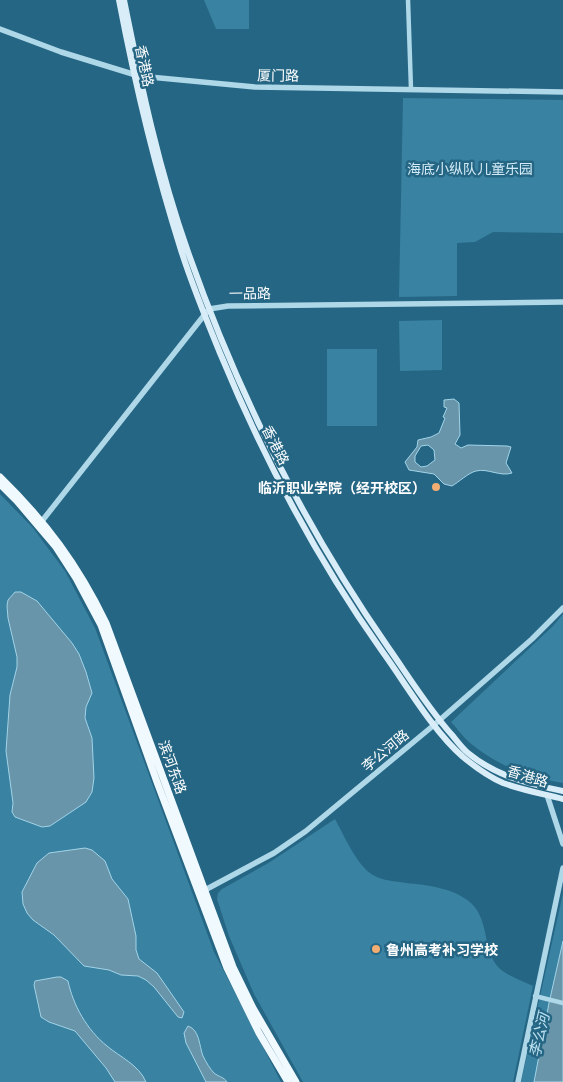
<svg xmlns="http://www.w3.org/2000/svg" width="563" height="1082" font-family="Manrope,'Noto Sans SC',sans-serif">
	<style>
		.green { fill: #3982a1 }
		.water { fill: #6895a9; stroke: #a2d4e9; fill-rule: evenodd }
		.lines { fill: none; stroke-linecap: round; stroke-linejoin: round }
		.minor { stroke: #aed7e8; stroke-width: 4.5 }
		.tertiary { stroke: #aed7e8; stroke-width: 5.5 }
		.secondary { stroke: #d8edf7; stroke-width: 6 }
		.primary { stroke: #f0f9fe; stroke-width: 7 }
		.poi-dot { fill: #f2ad72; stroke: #256684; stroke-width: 2 }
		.labels { text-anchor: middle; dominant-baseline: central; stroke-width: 5; stroke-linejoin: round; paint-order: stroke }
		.street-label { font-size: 14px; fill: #fff; stroke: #256684 }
		.park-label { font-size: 14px; fill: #d2ebf6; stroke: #256684 }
		.poi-label { font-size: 14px; font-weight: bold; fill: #fff; stroke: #256684; text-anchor: end }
		.water-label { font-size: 15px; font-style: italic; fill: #bce1f0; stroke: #256684 }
	</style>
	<rect width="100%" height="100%" fill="#256684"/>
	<path class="green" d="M204 0H249V29H216Z
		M403 98 563 100V233L493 232 475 242 457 243V296L399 297Z
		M442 320V370L400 371 399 321Z
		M327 349H377V426H327Z
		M0 494 33 528 65 571 95 628 214 952 281 1082H0Z
		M563 614V783C529 777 495 765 469 742 462 736 457 728 451 722L553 626Z
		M335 819C344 835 357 866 373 875 383 881 395 881 406 883 427 885 454 888 471 903 490 921 482 950 499 968 508 976 522 981 533 986L513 1082H303L254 994 229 936 217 899 218 893 222 889 270 862Z
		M563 893V1082H521Z"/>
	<path class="water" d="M454 399 459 403 460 435 455 444 461 448 468 445 507 446 511 447 506 463 512 473C500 477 488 468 476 471 468 473 459 482 452 486L444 484 434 474 409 470 405 462 417 447 418 440 431 437 439 433 445 418 443 417 447 408 444 407V400ZM428 445 434 450 435 460 427 466 421 467 415 462V456L421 446Z
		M15 592H21L37 601 72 643 79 654 86 672 92 693 86 707 85 718 92 738 94 778 92 792 86 802 50 826 42 827 15 817 12 812 13 803 6 751 10 695 17 667V657L8 618 7 606 8 600Z
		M85 848 92 850 105 861 112 879 128 899 136 936V950L139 959 157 973 184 1012 182 1018 178 1017 154 987 146 980 138 976 121 975 109 970 84 966 54 935 33 920 27 913 23 904 22 892 37 863 49 853Z
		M563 941V1082H534L549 1003Z
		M57 977H61L68 981C73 1005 87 1030 107 1046 120 1057 139 1065 146 1082H115L106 1068 75 1031 49 1022 41 1017 34 985 35 981Z
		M188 1026C200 1030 199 1046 203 1056 206 1062 210 1069 214 1073 219 1077 224 1077 227 1082H206L186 1043 184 1033Z"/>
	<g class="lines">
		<path class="minor" d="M408 0 411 89
			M535 996 563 1003"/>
		<path class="tertiary" d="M0 29 61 52 139 76 255 87 563 92
			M42 521 209 309 228 306 563 302
			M547 795 563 844
			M205 890 274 853 306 831 434 725 532 639 563 608
			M518 1082 563 868"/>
		<path class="secondary" d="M119 0C135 84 155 168 181 250 192 285 206 319 220 353 263 457 316 558 382 651 406 684 432 730 463 757 474 766 489 777 503 783 522 790 543 794 563 799
			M124 0C141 85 159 170 188 252 237 391 304 526 388 647 409 677 428 708 452 735 457 741 462 748 468 753 496 776 528 784 563 791"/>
		<path class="primary" d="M0 477C46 522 78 565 106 623L233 967 253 1008 296 1082
			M0 484 17 501 56 547 76 578 101 625 157 782 227 968 259 1033 288 1082"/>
	</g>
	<g class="poi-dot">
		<circle cx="436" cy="487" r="5"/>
		<circle cx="376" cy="949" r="5"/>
	</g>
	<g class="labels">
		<g class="street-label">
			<text transform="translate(145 66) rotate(78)">香港路</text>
			<text transform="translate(278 75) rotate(1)">厦门路</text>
			<text transform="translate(250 293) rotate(-1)">一品路</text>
			<text transform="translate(276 445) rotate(63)">香港路</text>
			<text transform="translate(385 750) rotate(-40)">李公河路</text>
			<text transform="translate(173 767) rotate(70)">滨河东路</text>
			<text transform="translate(528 776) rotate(17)">香港路</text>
		</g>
		<g class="park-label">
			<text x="470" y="168">海底小纵队儿童乐园</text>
		</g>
		<g class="poi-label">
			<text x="426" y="487">临沂职业学院（经开校区）</text>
			<text x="386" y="949" text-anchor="start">鲁州高考补习学校</text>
		</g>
		<g class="water-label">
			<text transform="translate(539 1035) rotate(-77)">李公河</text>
		</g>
	</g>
</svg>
